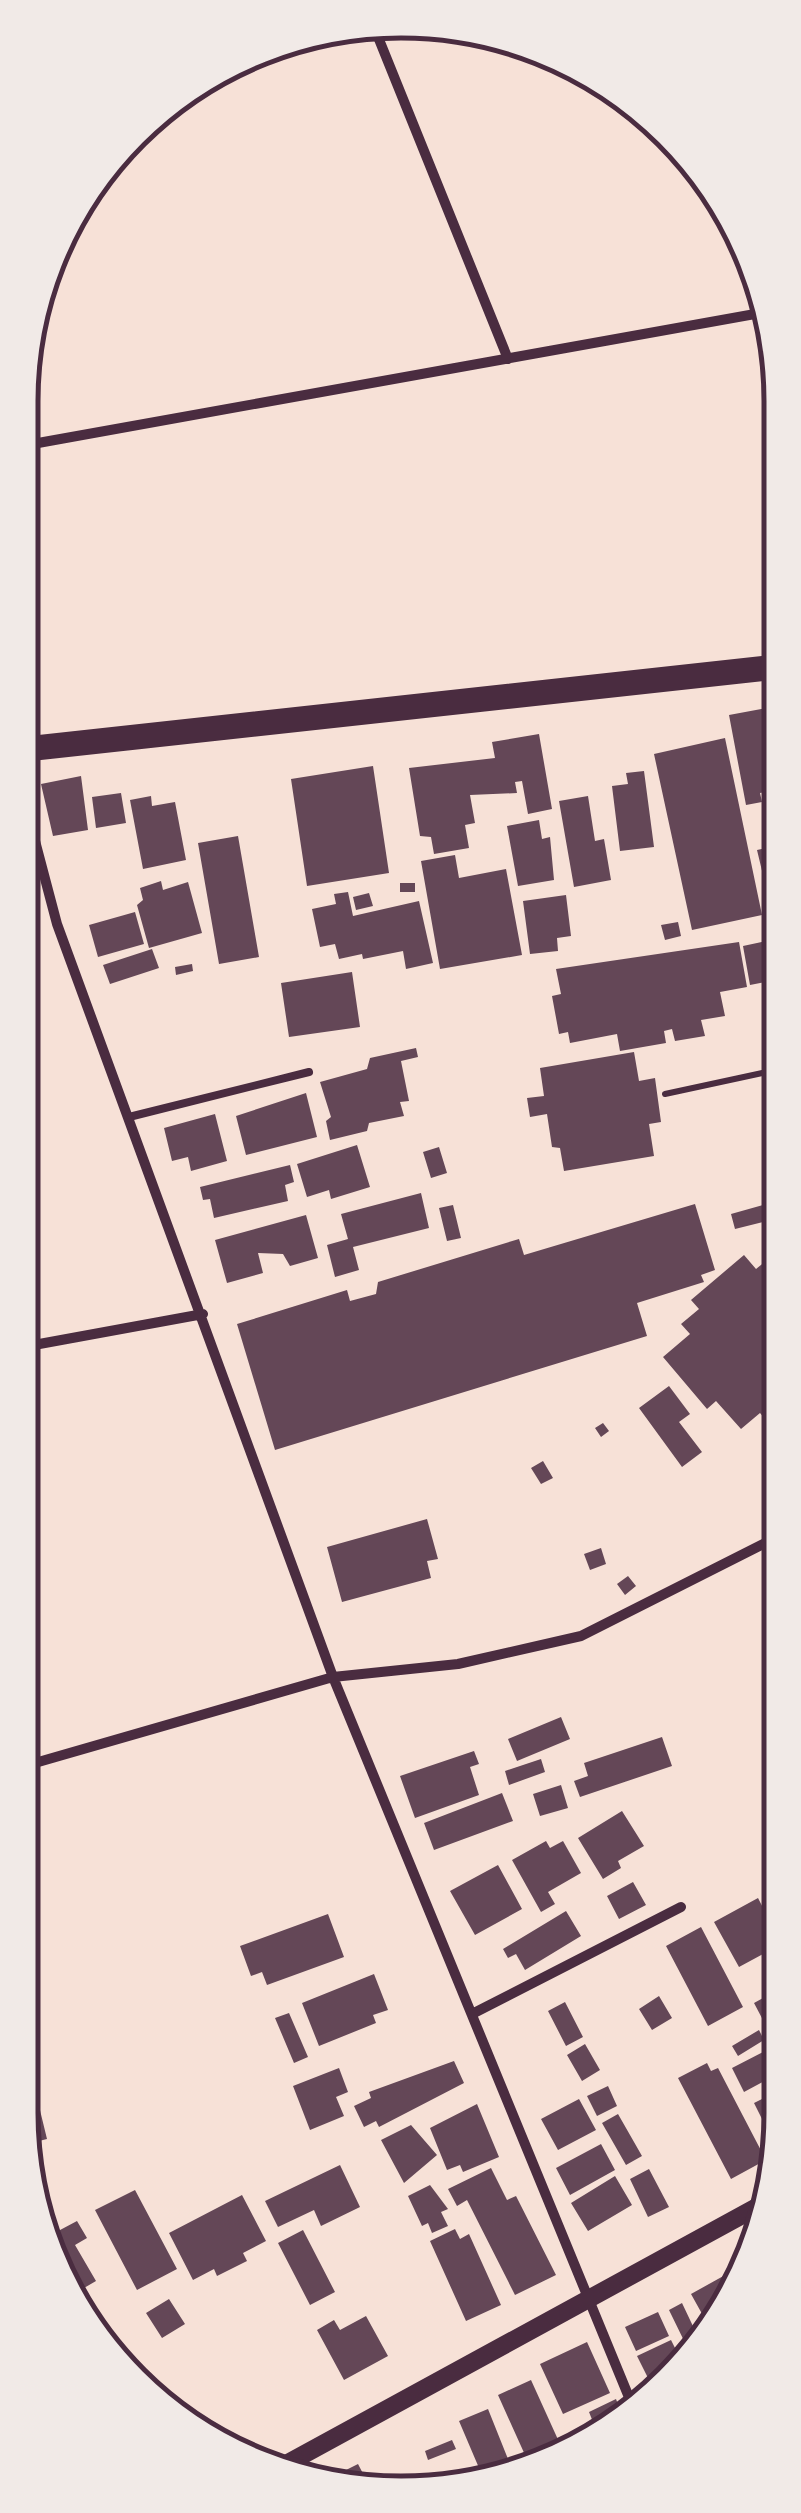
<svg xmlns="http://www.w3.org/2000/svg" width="801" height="2513" font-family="'Nunito Sans',sans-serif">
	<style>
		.building { fill: #644757 }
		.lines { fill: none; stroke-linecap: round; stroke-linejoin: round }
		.path { stroke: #4a2c40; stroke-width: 6 }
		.service { stroke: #4a2c40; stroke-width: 8 }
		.minor { stroke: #4a2c40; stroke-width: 10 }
		.tertiary { stroke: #4a2c40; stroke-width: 18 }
		.primary { stroke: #4a2c40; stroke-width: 25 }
		.rim { fill: none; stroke: #4a2c40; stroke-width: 5 }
	</style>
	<rect width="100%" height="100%" fill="#f7e1d7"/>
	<path class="building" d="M777 706V805L772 791 760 793 762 802 746 805 729 715Z
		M539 734 552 809 528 814 522 781 515 782 517 793 470 795 475 823 465 825 469 848 434 854 431 837 420 836 409 768 495 758 492 742Z
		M725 738 762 915 692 930 654 754Z
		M373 766 389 873 307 886 291 779Z
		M644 771 654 847 620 851 612 786 628 784 626 773Z
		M81 776 88 830 53 836 41 784Z
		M121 793 126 823 96 828 92 797Z
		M151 796 152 806 175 802 186 860 143 869 130 800Z
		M588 796 595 841 604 839 611 880 574 887 559 801Z
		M539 820 542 839 550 837 554 880 518 886 507 826Z
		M238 836 259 957 219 964 198 843Z
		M777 846 776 925H775L757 850Z
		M455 855 459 878 506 869 522 955 440 969 421 861Z
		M161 881 163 890 188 882 202 933 149 948 137 905 143 900 140 888Z
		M400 883H415V892H400Z
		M348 892 353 916 419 901 433 963 406 969 403 951 363 959 362 954 339 959 335 944 320 947 312 909 336 904 334 894Z
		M369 893 373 906 356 910 353 897Z
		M566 895 571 936 557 938 558 951 530 954 523 901Z
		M135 912 144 944 98 957 89 925Z
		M678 922 681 936 665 940 661 925Z
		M776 939V980L750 985 743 946Z
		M739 942 747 987 720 992 725 1016 701 1020 705 1036 675 1041 672 1029 664 1031 666 1043 620 1051 617 1034 570 1043 568 1032 559 1034 552 996 561 994 556 969Z
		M152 949 159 968 110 984 103 965Z
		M192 964 193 971 176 975 175 967Z
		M352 972 360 1027 289 1037 281 983Z
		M776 987V1000L765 1002 763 990Z
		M416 1048 418 1057 401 1061 409 1101 400 1102 404 1116 369 1123 367 1131 330 1140 326 1121 331 1117 320 1082 367 1069 370 1058Z
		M634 1052 639 1081 655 1078 661 1122 649 1124 654 1156 564 1171 560 1148 552 1147 547 1114 530 1117 527 1098 544 1096 540 1068Z
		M306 1093 317 1137 246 1155 236 1116Z
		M215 1114 227 1161 191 1171 188 1157 172 1161 164 1128Z
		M357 1145 370 1187 331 1199 329 1190 307 1197 297 1164Z
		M439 1147 447 1173 431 1178 423 1152Z
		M290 1165 294 1182 285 1185 288 1201 214 1218 210 1199 203 1200 200 1187Z
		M421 1193 429 1228 353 1247 359 1270 335 1277 327 1245 348 1239 341 1214Z
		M695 1204 715 1270 701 1275 704 1282 637 1303 647 1336 275 1450 237 1324 347 1290 350 1301 376 1294 378 1282 519 1239 524 1255Z
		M453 1205 461 1238 447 1241 439 1208Z
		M763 1205 767 1221 735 1229 731 1214Z
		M306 1215 318 1258 290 1266 283 1254 258 1253 263 1273 227 1283 215 1240Z
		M744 1255 756 1269 771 1257 776 1263 775 1431 760 1413 741 1429 716 1401 707 1409 663 1357 690 1334 681 1324 699 1309 691 1300Z
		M669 1386 690 1414 679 1422 702 1452 682 1467 639 1408Z
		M603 1423 609 1431 601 1437 595 1428Z
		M543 1461 553 1478 541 1484 531 1468Z
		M427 1519 438 1559 427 1561 431 1578 342 1602 327 1547Z
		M601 1548 606 1564 590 1570 584 1554Z
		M628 1576 636 1586 625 1595 617 1584Z
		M561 1717 570 1739 517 1761 508 1739Z
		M662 1737 672 1766 580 1797 574 1781 588 1776 584 1763Z
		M474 1751 479 1764 470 1767 479 1795 415 1818 400 1776Z
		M541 1759 545 1772 509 1785 505 1771Z
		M561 1785 568 1808 540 1816 533 1794Z
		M502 1793 513 1821 434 1850 424 1823Z
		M622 1811 644 1846 618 1861 621 1868 603 1879 578 1838Z
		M546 1841 550 1848 563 1841 581 1873 548 1892 555 1904 541 1912 512 1860Z
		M498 1865 522 1909 475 1935 450 1891Z
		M633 1882 646 1905 619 1919 607 1896Z
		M774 1893V1916L765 1899Z
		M758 1898 774 1929V1948L739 1967 714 1922Z
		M566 1911 581 1936 525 1970 516 1954 508 1958 503 1949Z
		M328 1914 344 1957 267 1985 262 1972 251 1976 240 1946Z
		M701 1927 743 2007 708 2026 666 1946Z
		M374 1974 388 2010 373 2015 376 2023 319 2046 302 2003Z
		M774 1992V2041L754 2003Z
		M659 1996 672 2018 652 2030 639 2009Z
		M565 2002 583 2037 566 2046 548 2011Z
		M289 2013 308 2057 294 2063 275 2018Z
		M759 2030 764 2040 738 2056 732 2046Z
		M585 2044 600 2070 582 2081 567 2055Z
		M767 2050 774 2076 744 2092 732 2068Z
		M454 2061 464 2083 379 2127 376 2121 364 2127 354 2106 371 2098 369 2092Z
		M707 2063 711 2071 718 2068 766 2160 731 2179 678 2078Z
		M339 2068 348 2092 336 2097 344 2116 310 2130 293 2086Z
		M608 2086 617 2106 597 2116 587 2096Z
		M774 2093V2143L754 2103Z
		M579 2099 596 2130 558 2150 541 2119Z
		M38 2102 47 2139 31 2143 23 2106Z
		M477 2104 499 2157 463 2172 460 2165 447 2170 430 2128Z
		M618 2114 642 2156 626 2165 602 2123Z
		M411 2125 437 2155 404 2183 381 2140Z
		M601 2144 615 2170 570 2195 556 2168Z
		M340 2165 360 2207 321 2226 314 2210 278 2227 265 2201Z
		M491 2168 507 2200 516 2196 556 2275 515 2295 467 2200 457 2206 448 2189Z
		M649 2169 669 2207 648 2217 630 2179Z
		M615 2176 632 2205 588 2231 571 2203Z
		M430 2185 448 2209 441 2212 448 2226 432 2233 428 2223 422 2226 408 2196Z
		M135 2190 177 2269 137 2290 95 2210Z
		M242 2195 266 2241 243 2253 247 2261 217 2276 214 2269 193 2280 169 2233Z
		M77 2221 87 2238 75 2245 96 2281 72 2295 49 2258 45 2238Z
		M455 2229 460 2239 469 2234 501 2305 466 2321 430 2241Z
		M303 2230 335 2292 310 2305 278 2243Z
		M727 2274 733 2285 711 2330 691 2294Z
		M169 2299 185 2324 162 2338 146 2313Z
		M682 2303 700 2341 689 2351 669 2310Z
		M658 2312 669 2336 636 2351 625 2327Z
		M366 2316 388 2356 344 2380 317 2330 334 2320 340 2330Z
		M671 2340 681 2360 653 2388 637 2356Z
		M587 2342 610 2393 563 2414 540 2364Z
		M531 2380 560 2444 567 2441 570 2448 530 2466 498 2395Z
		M616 2399 620 2410 593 2422 589 2412Z
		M488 2409 510 2464 482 2475 459 2421Z
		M608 2422 611 2429 579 2444 576 2437Z
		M452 2440 456 2449 428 2460 425 2451Z
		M358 2464 371 2489 337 2485 332 2477Z"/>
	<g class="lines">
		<path class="path" d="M665 1094 776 1070"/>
		<path class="service" d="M129 1117 309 1072"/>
		<path class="minor" d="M374 27 508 359
			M27 445 766 312
			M25 803 57 924 333 1677 633 2407
			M23 1347 203 1314
			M21 1767 333 1677 458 1664 581 1636 775 1538
			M472 2014 681 1907"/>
		<path class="tertiary" d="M279 2468 768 2201"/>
		<path class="primary" d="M26 749 777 667"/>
	</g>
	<path d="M0 0H801V2513H0ZM401 38H401A363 363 0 0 1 764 401V2113A363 363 0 0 1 401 2476H401A363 363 0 0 1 38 2113V401A363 363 0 0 1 401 38Z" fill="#f1eae7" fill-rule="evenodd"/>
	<path class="rim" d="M401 38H401A363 363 0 0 1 764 401V2113A363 363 0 0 1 401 2476H401A363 363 0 0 1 38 2113V401A363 363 0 0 1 401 38Z"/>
</svg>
